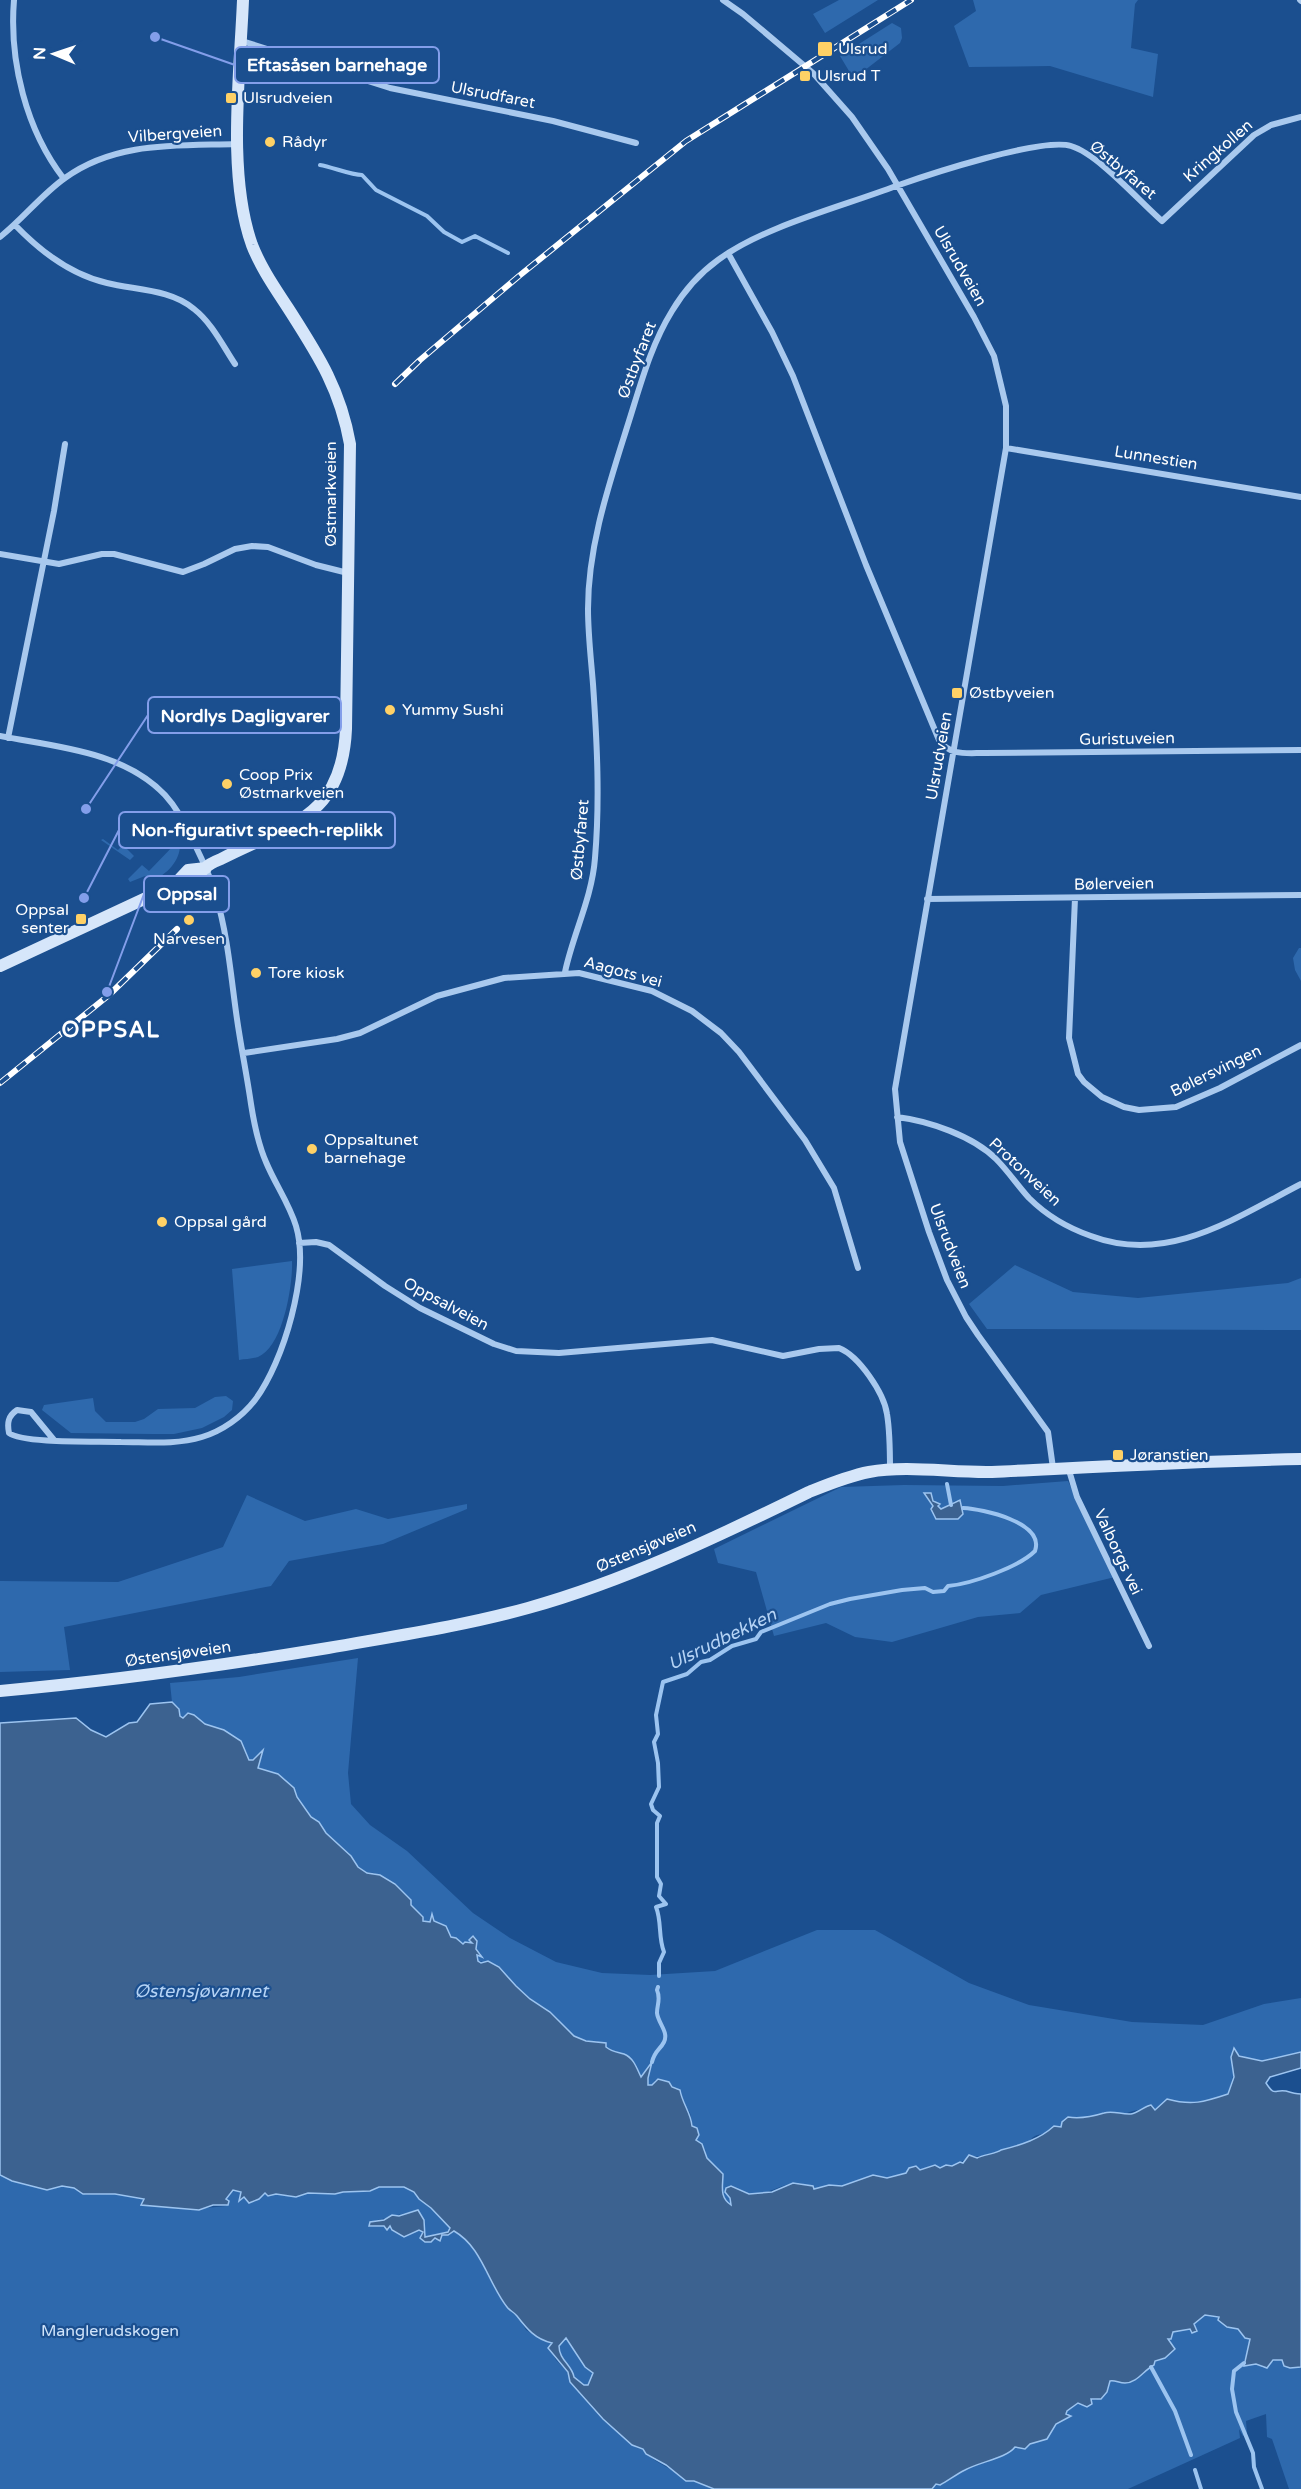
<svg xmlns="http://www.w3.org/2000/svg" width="1301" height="2489" font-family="'Varela Round',sans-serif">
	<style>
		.green { fill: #2e69ad; fill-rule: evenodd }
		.water { fill: #3c6290; stroke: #9cc4f0; stroke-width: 1.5; fill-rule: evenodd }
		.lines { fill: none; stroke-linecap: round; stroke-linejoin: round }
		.stream { stroke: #9cc4f0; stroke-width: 4 }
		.street { stroke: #a9c9ee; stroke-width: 6 }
		.secondary { stroke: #d6e6fa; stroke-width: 12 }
		.rail-casing { stroke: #fff; stroke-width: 6 }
		.rail { stroke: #1b4f8f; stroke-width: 4; stroke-dasharray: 11; stroke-linecap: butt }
		.poi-dot { fill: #ffd166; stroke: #1b4f8f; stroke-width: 2 }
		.labels { text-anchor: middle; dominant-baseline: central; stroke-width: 4.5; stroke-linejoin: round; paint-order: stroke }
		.poi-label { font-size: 16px; fill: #fff; stroke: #1b4f8f; text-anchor: start }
		.street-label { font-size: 16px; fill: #fff; stroke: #1b4f8f }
		.park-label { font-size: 16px; fill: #cfe3fa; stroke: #1b4f8f }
		.water-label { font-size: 18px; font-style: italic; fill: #b5d3f5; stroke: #1b4f8f }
		.district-label { font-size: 22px; font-weight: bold; letter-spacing: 1.5px; fill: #fff; stroke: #1b4f8f }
		.leader { fill: none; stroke: #839eea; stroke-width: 2 }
		.callout-dot { fill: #839eea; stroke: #1b4f8f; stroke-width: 2 }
		.callout { fill: #1b4f8f; stroke: #839eea; stroke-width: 2 }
		.callout-label { font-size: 18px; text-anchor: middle; font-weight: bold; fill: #fff }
	</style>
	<rect width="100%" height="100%" fill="#1b4f8f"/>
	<path class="green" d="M839 0H878L825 33 813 14Z
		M973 0H1138L1135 4 1131 48 1158 54 1153 97 1050 66 969 67 954 26 976 11Z
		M892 23 901 28 902 38 900 43 856 77 852 76 840 56Z
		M148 819 151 822 126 848 134 856 130 860 101 840 103 839 118 850Z
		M173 830 177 832C187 852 171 874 152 880L145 876 130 882 128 879 142 865 149 871 177 842 170 835Z
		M1299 948H1301V981L1295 970 1293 958Z
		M292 1261C293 1285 283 1347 258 1357 252 1359 245 1359 239 1360L232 1269Z
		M1015 1265 1073 1292 1138 1298 1288 1283 1301 1278V1330L987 1329 969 1304Z
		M226 1396 233 1401 232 1410 224 1417 202 1428 174 1434H152L71 1433 42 1410 44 1405 93 1398 95 1411 106 1422H135L144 1419 158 1409 195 1408 215 1397Z
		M1068 1481 1115 1577 1041 1595 1020 1613 978 1617 892 1642 855 1637 826 1623 774 1636 756 1572 718 1563 714 1549 841 1487 904 1485 1003 1486ZM925 1493 939 1504 938 1506 941 1509 957 1500 936 1519 933 1506Z
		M247 1495 305 1521 356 1509 388 1519 467 1504V1509L383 1544 289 1561 271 1586 64 1627 70 1670 0 1672V1581L118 1582 223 1547Z
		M358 1658 348 1773 351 1804 370 1825 407 1851 473 1913 510 1938 556 1962 602 1973 650 1975 715 1971 817 1930H875L969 1983 1029 2005 1132 2022 1203 2025 1264 2004 1301 1998V2052C1279 2059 1251 2067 1232 2049V2064L1235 2069 1228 2094C1202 2102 1196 2107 1167 2099L1155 2110C1145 2106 1130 2112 1120 2115L1115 2112 1076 2120 1071 2117 1061 2127 1051 2128C1046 2135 1042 2133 1035 2136 1032 2137 1030 2141 1028 2142 1018 2147 982 2159 973 2156L952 2166 946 2165 940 2168 887 2178 873 2175 842 2186 829 2185 814 2189 813 2186C806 2186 801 2182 794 2183 771 2187 761 2202 734 2189L730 2198 731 2205 725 2201 720 2185 723 2177 717 2167 707 2158 705 2149 696 2140 690 2113 671 2084 655 2080 652 2085H648V2078L652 2062 641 2078 637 2066 629 2057 611 2051 596 2041H586L574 2036 545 2008 530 1999 516 1986 493 1963 478 1961 477 1955 481 1954 472 1943 463 1944 455 1937H451L440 1923 434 1921 431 1914 430 1923 423 1920V1917L411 1905V1900L395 1884 374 1873 363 1872 358 1867 349 1853 326 1833 319 1822 311 1817 297 1797 295 1790 278 1774 258 1768 263 1750 253 1760H249L246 1751 224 1730 205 1724 194 1715 183 1718 180 1716 179 1708 172 1702 170 1683 239 1677Z
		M0 2175 12 2181 47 2190 62 2186 74 2188 86 2195 115 2194 144 2199 145 2204 151 2205C176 2210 201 2209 226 2206V2199L233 2190 241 2192 240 2200 244 2197 254 2202 265 2193 268 2196 276 2194 296 2197 308 2193 335 2194 343 2192 370 2191 379 2187H404L414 2192 420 2200 431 2208 450 2228 448 2232 425 2237 424 2220 418 2210 370 2222V2227L390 2226 392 2230 404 2237 419 2230 423 2232 420 2237 425 2242H431L445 2234 448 2235 454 2231 461 2235 471 2247 483 2263 486 2272 490 2275 489 2277 495 2289 508 2309 519 2318 526 2330 541 2339 552 2343 549 2348 556 2360 568 2372 570 2382 577 2386 580 2394 602 2419 637 2448 643 2449C653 2464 675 2468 686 2481H694L714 2489H0Z
		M1209 2314 1219 2317 1228 2327 1239 2329 1244 2337 1250 2340 1244 2363 1257 2364 1263 2368 1277 2359 1301 2367V2489H1289L1272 2439 1267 2437 1266 2414 1246 2421 1247 2434 1243 2436 1239 2429 1240 2438 1128 2489H932L936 2484 940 2485C949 2480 957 2474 965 2470 980 2462 1005 2459 1015 2447L1025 2449 1035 2441 1047 2439 1056 2424 1071 2416 1066 2414 1067 2410 1078 2403 1084 2405 1091 2399 1096 2400 1107 2392 1110 2381 1143 2374 1155 2361 1165 2358 1172 2351V2346L1168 2339 1172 2337 1173 2332 1190 2329 1193 2330 1191 2332 1197 2329 1193 2325 1199 2317Z
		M565 2338 569 2339 585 2367 593 2373 588 2385H584L573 2377C572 2365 559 2359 559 2346Z"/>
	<path class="water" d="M924 1493H931L933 1501 940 1504 938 1506 941 1509 960 1500 963 1514 958 1519H936L931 1509 933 1506Z
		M172 1702 179 1709 180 1716 183 1718 188 1713 194 1715 205 1724 224 1730 241 1741 249 1760H253L263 1750 258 1768 278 1774 294 1788 297 1797 311 1817 319 1822 326 1833 351 1856 358 1867 367 1873 380 1875 395 1884 411 1900V1905L423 1917V1921L430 1922 432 1914 434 1921 446 1926 451 1937 456 1938 463 1944 465 1942 472 1943 469 1940 473 1936 477 1941 476 1949 482 1957 477 1955 478 1961 481 1963 488 1961 499 1967 516 1986 530 1999 550 2012 574 2036 586 2041 606 2043V2047C612 2052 617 2052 624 2054 634 2058 637 2069 641 2077L652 2062 648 2078V2085H652L658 2079 669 2082 672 2087 680 2090C682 2103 691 2113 692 2126L697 2128 699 2135 696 2140 702 2144 707 2158 723 2174C723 2186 719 2197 731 2205L730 2198 725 2192 726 2188 731 2186 749 2194 772 2192 793 2183 813 2186 814 2189 829 2185 842 2186 873 2175 887 2178 906 2173 909 2168 916 2166 920 2170 935 2165 940 2168 946 2165 952 2166 960 2162 963 2163 969 2155 977 2158C983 2155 998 2153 1001 2150 1021 2145 1040 2139 1054 2126L1061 2127 1062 2122 1068 2117C1081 2119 1091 2117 1104 2113 1113 2110 1122 2115 1131 2114 1138 2113 1145 2106 1151 2105L1155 2110 1167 2099C1192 2106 1204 2102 1228 2094L1234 2077 1231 2057 1234 2048 1239 2056 1262 2061 1301 2052V2068L1270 2077 1266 2083C1275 2097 1274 2089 1286 2091 1292 2093 1295 2094 1301 2094V2367L1290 2368 1284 2366 1282 2360H1273L1267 2368 1256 2364 1244 2366 1250 2339 1245 2338 1238 2329 1227 2327 1218 2320 1219 2317 1205 2315 1194 2324 1197 2331 1192 2333 1190 2329 1173 2332 1171 2339H1168L1175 2349 1165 2358 1155 2361 1154 2365C1144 2370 1137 2383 1125 2383 1119 2383 1115 2380 1110 2381L1107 2392 1101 2399H1091L1092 2404 1087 2407 1078 2403 1067 2411 1066 2414 1071 2416 1056 2424 1047 2439 1030 2444 1025 2449 1015 2447C1007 2458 979 2462 965 2470 957 2474 949 2480 940 2485L936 2484 932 2489H714L694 2481H686L666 2465 646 2454 643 2449 632 2445 603 2419 570 2382 568 2372 548 2348 552 2343C535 2339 527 2329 517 2316 514 2312 510 2311 507 2307 488 2283 482 2247 454 2231L448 2235H442L440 2241 435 2238 431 2242H425L420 2238 423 2232 419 2230 404 2237 392 2230 390 2226 387 2230 384 2226H369L370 2222 384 2220 392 2215 399 2216 418 2210 424 2220 425 2237 448 2232 450 2228 431 2208 419 2199 414 2192 404 2187H379L370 2191 343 2192 335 2194 308 2193 296 2197 276 2194 268 2196 265 2193 259 2199 249 2203 244 2197 239 2201 241 2192 233 2190 226 2199 229 2201 228 2205H213L199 2210 141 2205 144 2199 115 2194H83L74 2188 62 2186 47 2190 12 2181 0 2175V1723L76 1718 91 1730 106 1737 129 1723 137 1722 150 1704ZM566 2338 585 2367 593 2373 588 2385H584L574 2377C572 2365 559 2360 559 2346Z"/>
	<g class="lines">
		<path class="stream" d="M320 165C332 167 351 175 362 175L376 190 427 216 444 232 462 242 475 236 508 253
			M947 1484 951 1505
			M659 1976V1963L664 1952C658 1937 662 1922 656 1907L666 1904 659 1896 661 1884 657 1877V1823L660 1816 653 1810 651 1804 659 1787 658 1763 654 1742 658 1734 656 1715 663 1682 687 1674 701 1662 710 1660 732 1646 756 1639 761 1632 830 1604 850 1599 902 1590 925 1588 933 1592 944 1591 948 1586C971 1584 1019 1567 1035 1551 1045 1522 982 1509 963 1508
			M652 2062C655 2050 660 2050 664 2042 669 2032 658 2023 657 2013 657 2004 661 1999 657 1990L658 1987
			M1244 2363 1234 2371 1232 2389 1236 2412 1253 2453 1254 2467 1262 2489
			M1151 2367 1175 2411 1191 2455
			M1195 2470 1201 2489"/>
		<path class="street" d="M14 0C9 61 26 130 64 179
			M723 0 743 14 813 73 852 117 888 169 974 317 994 356 1006 406V448L895 1089 900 1142 929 1232 947 1280 966 1317 978 1335 1048 1432 1053 1468
			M1300 0 1301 1
			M242 41 390 88 553 121 636 143
			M15 225C40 251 72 275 107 283 135 290 171 289 194 309 212 323 223 346 235 364
			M0 237C23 219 41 195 65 178 116 141 177 146 237 144
			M728 253 772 332 793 376 866 565 939 740C950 756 966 753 984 753L1301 750
			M1006 448 1301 497
			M0 554 59 564 102 554H114L183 572 204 564 235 549 252 546 268 547 316 565 348 573
			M0 736C57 747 123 751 165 795 177 808 186 825 193 841 202 859 211 877 216 896 228 936 231 978 237 1019 241 1047 247 1076 251 1104 254 1123 258 1144 266 1162 275 1184 289 1203 296 1226 310 1273 284 1361 255 1400 242 1417 222 1431 202 1437 176 1445 148 1442 121 1442 100 1441 23 1444 9 1433 7 1423 8 1416 17 1410L31 1412 54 1440
			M8 738 54 511 65 444
			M1075 898 1069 1038 1078 1074 1084 1082 1102 1097 1124 1107 1139 1110 1176 1107 1220 1088 1301 1045
			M927 899 1301 895
			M565 972C573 934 592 898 595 858 600 800 597 742 593 684 591 659 588 634 588 609 588 544 610 482 629 421 641 383 651 345 672 311 684 291 700 273 718 260 764 226 841 207 896 186 927 175 1042 137 1071 146 1098 154 1139 201 1162 221L1254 135 1271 125 1301 117
			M244 1053 337 1039 360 1033 437 996 504 978 579 973 652 991 692 1011 721 1033 739 1052 805 1140 834 1188 858 1268
			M897 1117C929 1121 973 1136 996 1159 1008 1171 1018 1186 1029 1198 1046 1215 1068 1228 1091 1236 1168 1265 1235 1218 1301 1184
			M299 1243 316 1242 329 1245 385 1286 420 1308 494 1344 516 1351 559 1353 712 1340 783 1356 819 1349 839 1348C859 1356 884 1393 887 1414 890 1432 890 1451 890 1470
			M1068 1467 1077 1497 1149 1646"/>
		<path class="secondary" d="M174 885 188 870 206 868
			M0 966 174 885C179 884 187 884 192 881 197 879 200 872 205 868 209 864 216 861 221 859 289 824 342 819 346 729L350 444C340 388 318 355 288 308 275 288 261 268 252 245 227 175 240 74 243 0
			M0 1691C110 1681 219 1666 328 1648 395 1636 463 1626 528 1608 625 1581 719 1536 809 1492 829 1484 848 1476 869 1472 908 1465 952 1473 992 1472 1095 1467 1198 1461 1301 1459"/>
		<g class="rail-casing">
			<path id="rail" d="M395 384 420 360 519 276 686 141 911 0
				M0 1083 109 995 177 929"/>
		</g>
		<use href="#rail" class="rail"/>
	</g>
	<g class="poi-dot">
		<rect x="817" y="41" width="16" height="16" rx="3"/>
		<rect x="799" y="70" width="12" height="12" rx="3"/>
		<rect x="225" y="92" width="12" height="12" rx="3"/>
		<circle cx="270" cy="142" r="6"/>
		<rect x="951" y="687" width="12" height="12" rx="3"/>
		<circle cx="390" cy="710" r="6"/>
		<circle cx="227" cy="784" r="6"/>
		<rect x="75" y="913" width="12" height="12" rx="3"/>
		<circle cx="189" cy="920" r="6"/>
		<circle cx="256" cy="973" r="6"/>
		<circle cx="312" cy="1149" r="6"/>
		<circle cx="162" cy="1222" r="6"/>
		<rect x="1112" y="1449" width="12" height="12" rx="3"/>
	</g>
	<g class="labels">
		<g class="poi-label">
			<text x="838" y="49">Ulsrud</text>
			<text x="817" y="76">Ulsrud T</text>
			<text x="243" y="98">Ulsrudveien</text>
			<text x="282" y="142">Rådyr</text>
			<text x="969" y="693">Østbyveien</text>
			<text x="402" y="710">Yummy Sushi</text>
			<text x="239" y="775">Coop Prix<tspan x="239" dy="18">Østmarkveien</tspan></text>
			<text x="69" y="910" text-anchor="end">Oppsal<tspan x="69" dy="18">senter</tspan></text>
			<text x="189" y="939" text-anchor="middle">Narvesen</text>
			<text x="268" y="973">Tore kiosk</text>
			<text x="324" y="1140">Oppsaltunet<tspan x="324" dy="18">barnehage</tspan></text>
			<text x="174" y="1222">Oppsal gård</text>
			<text x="1130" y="1455">Jøranstien</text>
		</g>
		<g class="street-label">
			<text transform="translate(493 95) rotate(11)">Ulsrudfaret</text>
			<text transform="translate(175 134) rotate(-4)">Vilbergveien</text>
			<text transform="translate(1218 151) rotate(-41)">Kringkollen</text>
			<text transform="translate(1123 170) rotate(40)">Østbyfaret</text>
			<text transform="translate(960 266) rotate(60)">Ulsrudveien</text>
			<text transform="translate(637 360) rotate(-69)">Østbyfaret</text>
			<text transform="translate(1156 458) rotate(9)">Lunnestien</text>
			<text transform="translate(331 494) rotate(-90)">Østmarkveien</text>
			<text transform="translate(1127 739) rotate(-1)">Guristuveien</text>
			<text transform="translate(939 756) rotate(-80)">Ulsrudveien</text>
			<text transform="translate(580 840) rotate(-85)">Østbyfaret</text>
			<text transform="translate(1114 884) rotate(-1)">Bølerveien</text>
			<text transform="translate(623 972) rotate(15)">Aagots vei</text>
			<text transform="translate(1216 1071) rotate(-26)">Bølersvingen</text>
			<text transform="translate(1025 1172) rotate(43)">Protonveien</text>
			<text transform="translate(950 1246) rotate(69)">Ulsrudveien</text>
			<text transform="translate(446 1304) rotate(28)">Oppsalveien</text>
			<text transform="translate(646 1547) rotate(-23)">Østensjøveien</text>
			<text transform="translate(1118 1552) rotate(65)">Valborgs vei</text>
			<text transform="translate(178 1654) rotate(-8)">Østensjøveien</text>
		</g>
		<g class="park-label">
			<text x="110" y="2331">Manglerudskogen</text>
		</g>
		<g class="water-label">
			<text transform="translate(722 1639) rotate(-26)">Ulsrudbekken</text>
			<text x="201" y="1991">Østensjøvannet</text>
		</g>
		<g class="district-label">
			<text x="111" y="1030">OPPSAL</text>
		</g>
	</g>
	<path class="leader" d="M155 37L235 65M86 809L148 715M84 898L119 830M107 992L144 894"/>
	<g class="callout-dot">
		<circle cx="155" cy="37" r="6"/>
		<circle cx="86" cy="809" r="6"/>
		<circle cx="84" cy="898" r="6"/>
		<circle cx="107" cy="992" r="6"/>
	</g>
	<g class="callout">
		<rect x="235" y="47" width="204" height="36" rx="6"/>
		<rect x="148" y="697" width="193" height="36" rx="6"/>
		<rect x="119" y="812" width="276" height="36" rx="6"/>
		<rect x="144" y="876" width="85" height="36" rx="6"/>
	</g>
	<g class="callout-label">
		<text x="337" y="71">Eftasåsen barnehage</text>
		<text x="245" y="722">Nordlys Dagligvarer</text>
		<text x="257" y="836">Non-figurativt speech-replikk</text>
		<text x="187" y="900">Oppsal</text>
	</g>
	<g transform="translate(54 54) rotate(272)" stroke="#1b4f8f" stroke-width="4.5" paint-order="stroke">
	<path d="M0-4.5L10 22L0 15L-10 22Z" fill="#ffffff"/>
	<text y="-9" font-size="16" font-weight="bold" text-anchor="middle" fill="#ffffff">N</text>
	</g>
</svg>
